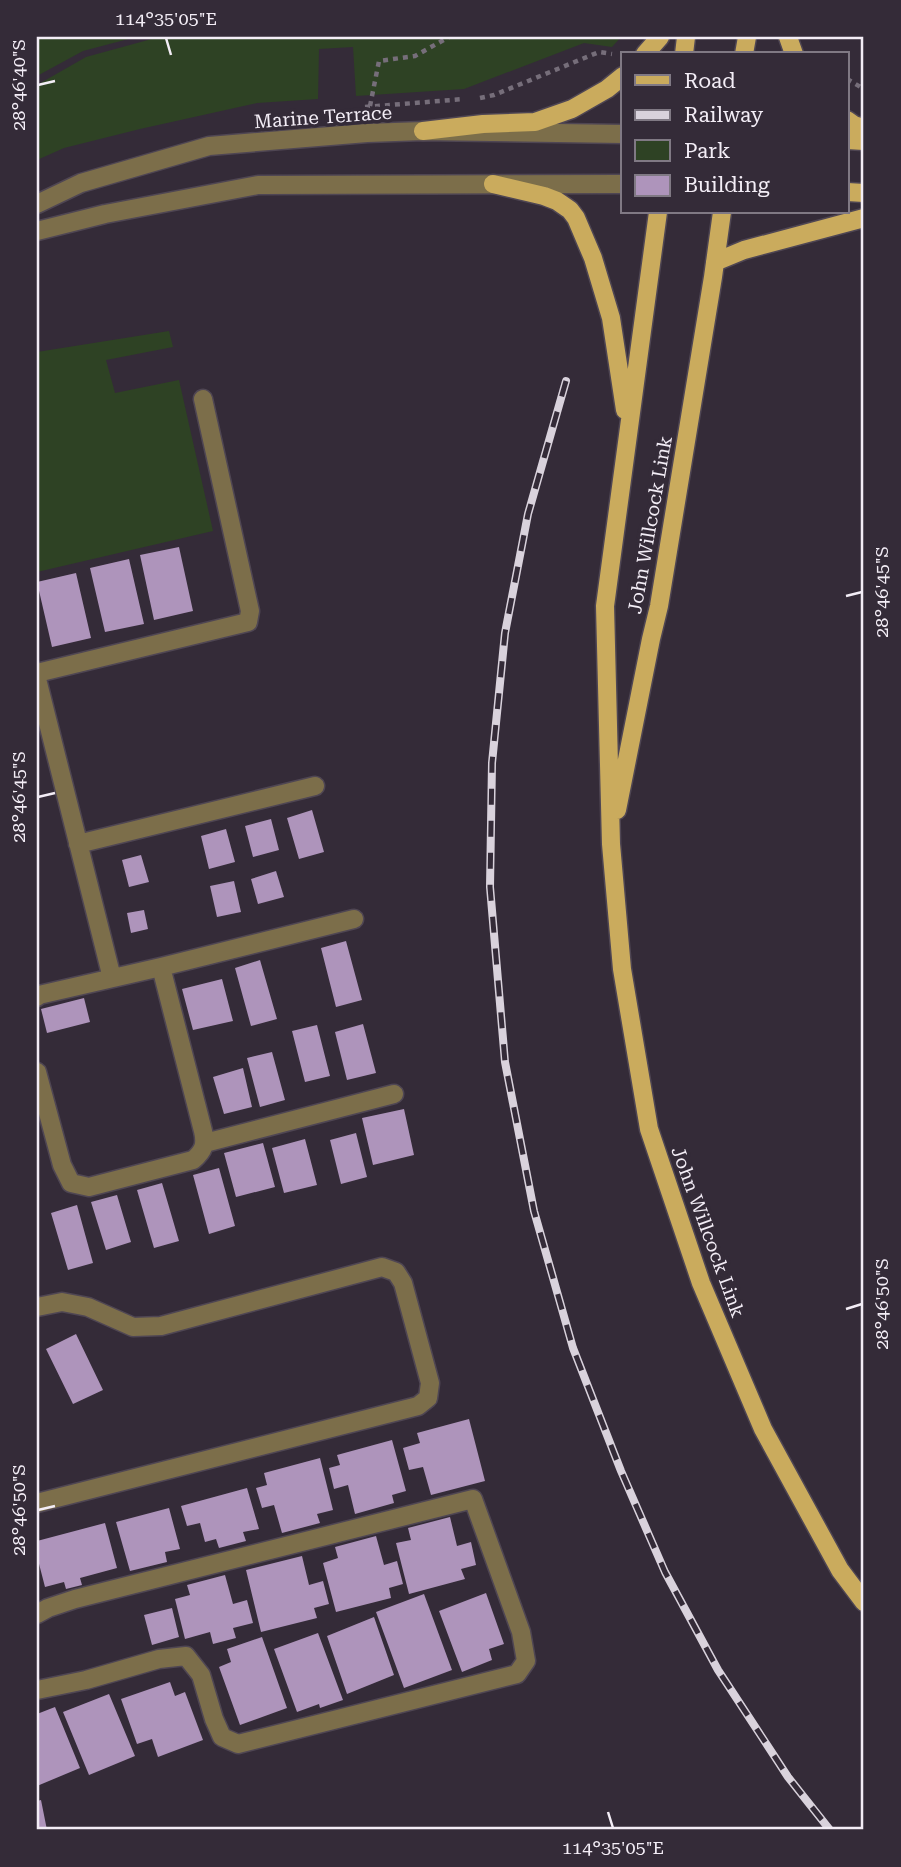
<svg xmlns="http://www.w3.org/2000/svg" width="901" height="1867" font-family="'Roboto Serif',serif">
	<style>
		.green { fill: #2e4224 }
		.building { fill: #ae94bb }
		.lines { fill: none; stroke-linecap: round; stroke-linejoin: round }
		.minor-casing { stroke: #4f4653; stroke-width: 21 }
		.major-casing { stroke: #4f4653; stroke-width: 21 }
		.path { stroke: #766e7a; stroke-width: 4.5; stroke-dasharray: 5 5; stroke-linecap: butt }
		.minor { stroke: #7c6e4a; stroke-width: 18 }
		.major { stroke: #caab5d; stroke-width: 18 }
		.rail-casing { stroke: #d9d2dc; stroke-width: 8 }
		.rail { stroke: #342b38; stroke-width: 5; stroke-dasharray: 16; stroke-linecap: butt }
		.ticks { fill: none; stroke: #f3edf6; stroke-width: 2.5 }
		.labels { text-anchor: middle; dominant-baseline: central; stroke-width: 7; stroke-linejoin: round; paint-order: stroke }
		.street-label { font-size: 19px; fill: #f3edf6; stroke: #342b38 }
		.neatline { fill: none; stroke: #f3edf6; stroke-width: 2.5 }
		.ticks-label { font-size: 18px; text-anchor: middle; fill: #f3edf6 }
	</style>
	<rect width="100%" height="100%" fill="#342b38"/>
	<path class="green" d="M37 37H136L83 51 37 76Z
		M159 37H621L612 47 584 43 464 89 356 96 353 47 319 49 318 99 257 103 140 129 64 148 37 160V85L86 57Z
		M169 331 173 347 106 360 115 393 179 380 213 531 37 572V352Z"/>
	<path class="building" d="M179 547 193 611 154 620 140 555Z
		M129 559 144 624 105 632 90 568Z
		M76 573 91 638 52 647 37 582Z
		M312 810 324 852 299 859 287 818Z
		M271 819 279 850 253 857 245 826Z
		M226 829 235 862 209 869 201 836Z
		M141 855 149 882 129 887 122 860Z
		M276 871 284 897 258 904 251 879Z
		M234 881 241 912 217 917 210 886Z
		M144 910 148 929 131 933 127 913Z
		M346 941 362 1000 336 1007 321 948Z
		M260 960 277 1019 251 1026 235 968Z
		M222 979 233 1021 193 1030 182 989Z
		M84 998 90 1022 47 1033 41 1009Z
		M363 1024 376 1073 347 1080 335 1032Z
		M317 1025 330 1076 305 1082 292 1031Z
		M272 1052 285 1100 260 1107 247 1058Z
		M243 1068 252 1107 224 1114 213 1077Z
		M404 1109 414 1155 373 1165 362 1118Z
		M356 1133 367 1177 341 1184 330 1140Z
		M305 1139 317 1185 284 1193 272 1148Z
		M263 1143 275 1187 236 1197 224 1153Z
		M219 1168 235 1226 209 1234 193 1175Z
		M162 1183 179 1241 154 1248 137 1190Z
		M117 1195 131 1242 106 1250 91 1202Z
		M77 1205 93 1263 68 1270 51 1213Z
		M76 1334 103 1390 73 1404 46 1349Z
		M469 1419 485 1481 431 1495 423 1467 409 1470 403 1448 420 1443 417 1433Z
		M392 1440 406 1491 392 1495 394 1503 355 1514 348 1485 334 1489 329 1468 340 1465 337 1455Z
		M320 1458 333 1510 317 1514 320 1523 282 1533 274 1505 262 1508 256 1488 267 1485 264 1473Z
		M247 1488 259 1529 243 1532 246 1541 219 1548 216 1539 205 1542 200 1523 187 1526 181 1506Z
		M169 1508 180 1549 165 1552 167 1562 130 1571 116 1522Z
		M450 1517 457 1546 471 1542 476 1565 461 1569 465 1579 409 1594 396 1543 411 1540 408 1528Z
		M105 1523 117 1568 80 1578 82 1585 66 1589 64 1582 45 1587 37 1556V1541Z
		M376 1536 384 1565 397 1561 403 1584 389 1588 391 1598 336 1612 323 1563 338 1558 335 1547Z
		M302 1556 309 1585 323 1581 329 1604 314 1608 317 1618 261 1632 246 1570Z
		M225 1575 233 1604 247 1600 253 1623 233 1628 236 1638 213 1644 210 1632 185 1639 175 1599 190 1595 187 1585Z
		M486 1593 504 1644 489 1649 492 1660 462 1672 439 1611Z
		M424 1594 452 1670 404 1688 376 1612Z
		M172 1608 179 1637 152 1645 144 1615Z
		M374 1617 394 1675 347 1694 327 1636Z
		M318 1633 343 1700 320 1708 319 1704 297 1712 274 1649Z
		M262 1637 287 1708 240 1725 219 1667 231 1662 227 1649Z
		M170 1682 175 1696 185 1692 203 1740 158 1757 152 1739 137 1744 121 1699Z
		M109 1694 135 1756 89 1775 63 1712Z
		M55 1707 80 1768 37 1786V1714Z
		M41 1800 47 1830H37V1801Z"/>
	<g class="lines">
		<g class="minor-casing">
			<path id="minor" d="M37 204 81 183 209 146 367 133 423 131 623 134
				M37 231 105 214 258 185 623 184
				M37 673 248 622 250 611 203 399
				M37 679 112 978
				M78 844 315 786
				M37 997 39 995 161 967 354 919
				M37 1072 62 1165 71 1183 89 1187 193 1160C204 1151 206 1144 203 1131L161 967
				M205 1143 394 1094
				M37 1307 62 1302 88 1307 133 1327 161 1326 382 1267 396 1272 403 1283 430 1383 428 1398 418 1406 37 1503
				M37 1614 48 1608 75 1599 473 1499 521 1632 526 1661 517 1674 238 1744 222 1737 214 1719 201 1675 186 1656 159 1659 86 1680 37 1690"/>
		</g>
		<g class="major-casing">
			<path id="major" d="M788 37 794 54
				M645 54 660 37
				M684 54 686 37
				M744 54 747 37
				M847 120 854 125 864 128
				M423 131 483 124 535 122 572 109 607 89 623 76
				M847 140 864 141
				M493 184 544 196 557 201 570 210 576 218 593 258 611 318 625 410
				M847 192 864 193
				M658 212 605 606 611 844 622 969 649 1129 701 1283 763 1429 840 1570 864 1602
				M715 262 744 250 864 218
				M617 810 651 639 659 606 713 277 722 212"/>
		</g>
		<path class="path" d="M847 79 864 89
			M480 98 494 95 599 52 612 54
			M370 106 379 61 415 56 449 37
			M365 107 464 99"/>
		<use href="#minor" class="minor"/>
		<use href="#major" class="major"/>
		<g class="rail-casing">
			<path id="rail" d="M566 381 528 514 505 633 492 763 490 887 505 1062 534 1211 573 1348 621 1471 665 1572 718 1670 788 1777 830 1830"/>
		</g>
		<use href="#rail" class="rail"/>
	</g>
	<path class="ticks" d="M166 38 171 55M38 85 55 81M846 596 862 592M38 797 55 793M846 1309 862 1304M38 1510 55 1506M608 1812 613 1828"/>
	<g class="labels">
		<g class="street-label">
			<text transform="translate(323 117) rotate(-4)">Marine Terrace</text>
			<text transform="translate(650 525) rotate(-80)">John Willcock Link</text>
			<text transform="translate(708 1232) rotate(70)">John Willcock Link</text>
		</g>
	</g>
	<rect width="901" height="1867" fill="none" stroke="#342b38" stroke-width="77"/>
	<rect x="621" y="52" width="228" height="161" fill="#342b38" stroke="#807984" stroke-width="2"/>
	<rect x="635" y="75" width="35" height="10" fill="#caab5d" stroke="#807984" stroke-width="2"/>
	<text x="684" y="88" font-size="21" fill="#f3edf6">Road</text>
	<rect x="635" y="110" width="35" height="10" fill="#d9d2dc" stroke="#807984" stroke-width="2"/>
	<text x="684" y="122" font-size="21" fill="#f3edf6">Railway</text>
	<rect x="635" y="140" width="35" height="21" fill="#2e4224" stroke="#807984" stroke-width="2"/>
	<text x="684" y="158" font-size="21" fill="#f3edf6">Park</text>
	<rect x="635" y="175" width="35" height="21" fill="#ae94bb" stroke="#807984" stroke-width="2"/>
	<text x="684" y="192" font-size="21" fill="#f3edf6">Building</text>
	<rect x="38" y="38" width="824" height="1790" class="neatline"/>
	<g class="ticks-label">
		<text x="166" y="25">114°35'05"E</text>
		<text transform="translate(19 85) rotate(-90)" y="6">28°46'40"S</text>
		<text transform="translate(882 592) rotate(-90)" y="6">28°46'45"S</text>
		<text transform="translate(19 797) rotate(-90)" y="6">28°46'45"S</text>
		<text transform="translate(882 1304) rotate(-90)" y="6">28°46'50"S</text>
		<text transform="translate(19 1510) rotate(-90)" y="6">28°46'50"S</text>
		<text x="613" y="1854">114°35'05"E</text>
	</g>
</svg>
